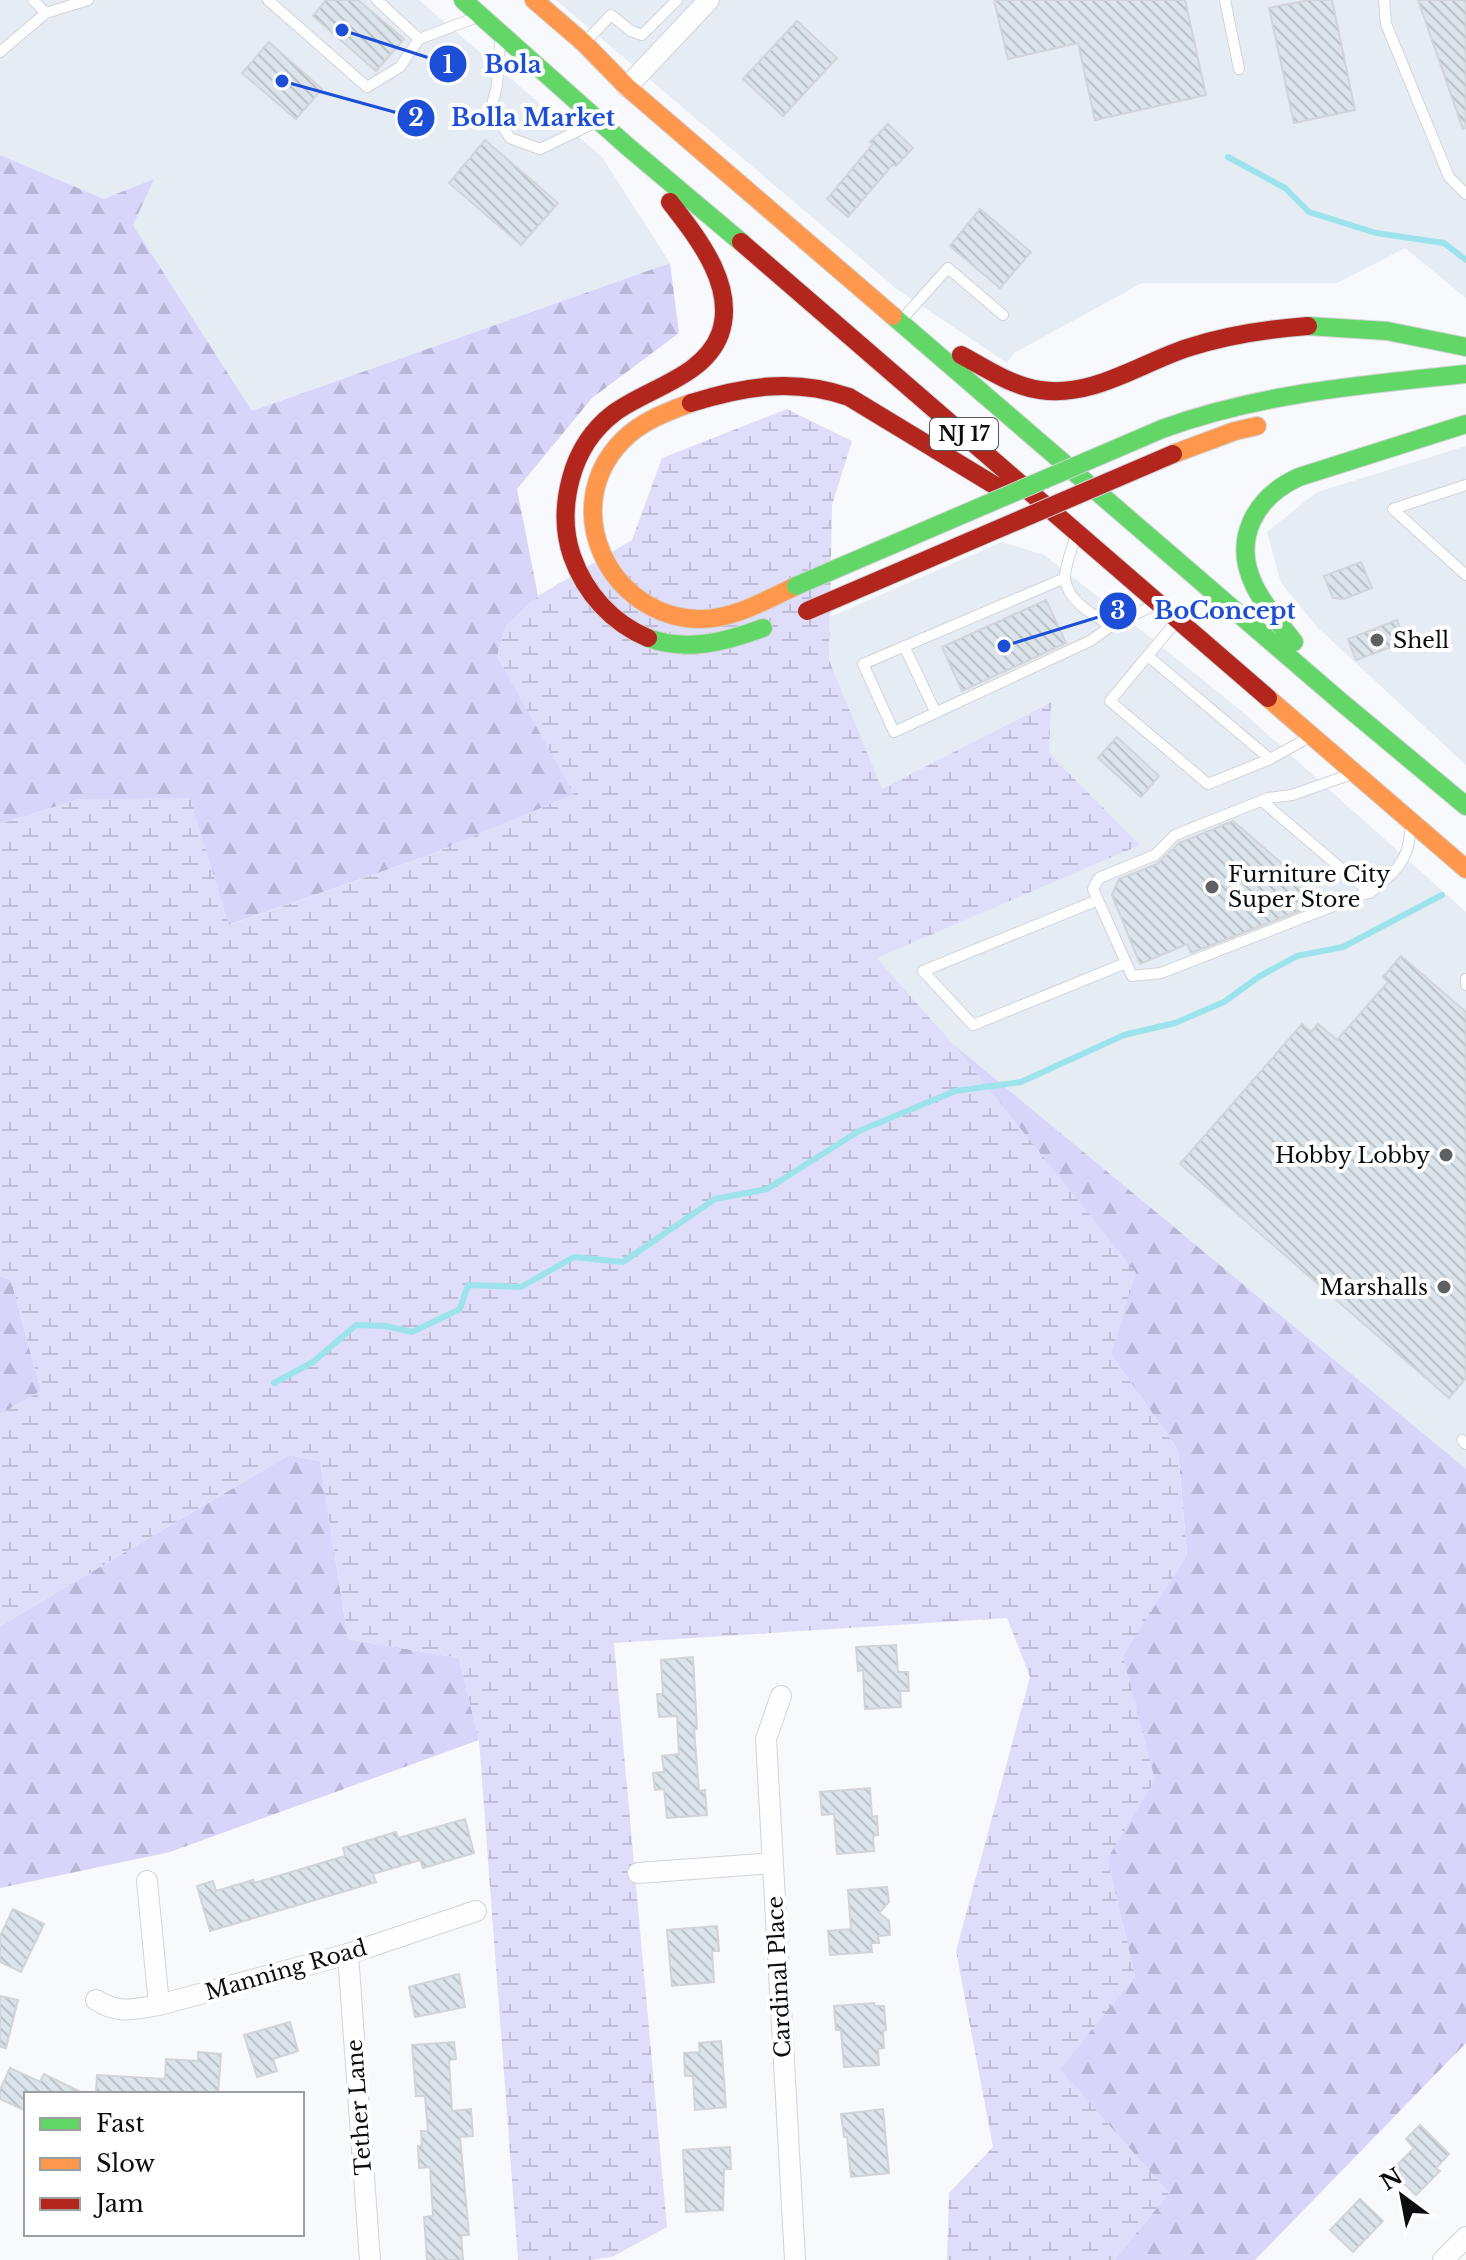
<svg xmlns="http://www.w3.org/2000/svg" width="1466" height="2260" font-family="'Libre Baskerville',serif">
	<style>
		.built { fill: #e5ecf4 }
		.forest { fill: url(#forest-firs) }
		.wetland { fill: url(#wetland-marsh) }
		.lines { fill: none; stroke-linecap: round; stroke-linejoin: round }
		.stream { stroke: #9de3ec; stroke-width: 6 }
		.building { fill: url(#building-back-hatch); stroke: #d2d4d7; stroke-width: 2 }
		.lane-casing { stroke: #d2d4d7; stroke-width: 12 }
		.street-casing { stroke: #d2d4d7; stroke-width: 22 }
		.fast-casing { stroke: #d2d4d7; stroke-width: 20 }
		.slow-casing { stroke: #d2d4d7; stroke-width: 20 }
		.jam-casing { stroke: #d2d4d7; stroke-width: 20 }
		.lane { stroke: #fefeff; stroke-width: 10 }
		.street { stroke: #fefeff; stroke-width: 20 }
		.fast { stroke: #63d668; stroke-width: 18 }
		.slow { stroke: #ff974d; stroke-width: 18 }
		.jam { stroke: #b3261e; stroke-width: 18 }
		.fast-bridge-casing { stroke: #d2d4d7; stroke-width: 20; stroke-linecap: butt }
		.jam-bridge-casing { stroke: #d2d4d7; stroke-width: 20; stroke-linecap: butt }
		.fast-bridge { stroke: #63d668; stroke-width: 18 }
		.jam-bridge { stroke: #b3261e; stroke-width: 18 }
		.poi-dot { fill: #5e6063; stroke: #fff; stroke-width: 3 }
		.labels { text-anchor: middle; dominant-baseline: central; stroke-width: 8; stroke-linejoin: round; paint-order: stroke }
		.shield { fill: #fff; stroke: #545658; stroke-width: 2 }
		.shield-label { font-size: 20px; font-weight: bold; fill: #0b0d10 }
		.poi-label { font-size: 22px; fill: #0b0d10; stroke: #fff; text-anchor: start }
		.street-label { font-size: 22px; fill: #0b0d10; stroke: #fff }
		.leader { fill: none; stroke: #1d4ed8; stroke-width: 3 }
		.callout-dot { fill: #1d4ed8; stroke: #fff; stroke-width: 3 }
		.mark-label { font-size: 24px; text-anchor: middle; font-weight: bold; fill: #fff }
		.callout-label { font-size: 24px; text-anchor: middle; font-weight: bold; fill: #1d4ed8; stroke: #fff; stroke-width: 8; stroke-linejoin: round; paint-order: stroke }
	</style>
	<defs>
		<pattern id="forest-firs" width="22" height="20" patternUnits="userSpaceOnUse" patternTransform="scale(2)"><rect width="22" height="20" fill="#d8d5fb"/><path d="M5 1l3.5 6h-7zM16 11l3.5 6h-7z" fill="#b8b6d6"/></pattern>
		<pattern id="wetland-marsh" width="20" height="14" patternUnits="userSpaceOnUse" patternTransform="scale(2)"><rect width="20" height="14" fill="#dfdefa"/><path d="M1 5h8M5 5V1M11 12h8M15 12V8" fill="none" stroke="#bebdd5"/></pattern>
		<pattern id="building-back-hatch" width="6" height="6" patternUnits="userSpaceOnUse" patternTransform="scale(2)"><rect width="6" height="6" fill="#dae4ea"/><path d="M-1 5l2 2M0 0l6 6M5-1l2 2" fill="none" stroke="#bac2c8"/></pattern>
	</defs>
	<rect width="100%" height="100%" fill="#f7f9fc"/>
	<path class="built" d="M0 0H419L602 157 670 263 252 411 133 225 104 199 0 155Z
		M556 0H1466V298L1405 248 1337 283H1142L1014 353 1007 363 898 290Z
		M1466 446V765L1318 628 1281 583 1267 532 1317 492Z
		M1002 542 1044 555 1136 626 1245 714 1466 912V1469L952 1043 877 958 1139 845 1049 753 1050 702 882 790 829 660 830 617Z"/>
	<path class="forest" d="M0 155 104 199 154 179 133 225 252 411 670 263 679 333 592 398 517 489 538 596 506 626 497 656 575 794 427 856 228 925 80 799 0 824Z
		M952 1043 1466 1469V2043L1255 2260H1114L1169 2193 1059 2069 1135 1976 1107 1859 1154 1780 1122 1656 1187 1555 1178 1450 1111 1354 1135 1273Z
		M0 1276 11 1280 41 1391 0 1414Z
		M289 1455 320 1461 348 1639 459 1658 479 1740 170 1852 0 1888V1626Z"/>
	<path class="wetland" d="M787 409 852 441 832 505 829 660 882 789 1051 702 1049 753 1140 845 877 958 952 1043 1136 1273 1111 1354 1178 1450 1187 1555 1123 1656 1155 1780 1107 1859 1135 1976 1060 2069 1169 2193 1114 2260H947L949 2193 993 2147 956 1951 1030 1677 1007 1618 614 1643 667 2227 612 2257 591 2260H518L479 1740 459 1658 348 1639 320 1461 289 1455 0 1626V1414L41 1391 11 1280 0 1276V824L80 799 190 798 229 925 427 856 574 794 497 656 506 626 538 596 632 540 662 458Z"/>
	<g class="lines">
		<path class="stream" d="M1228 157 1285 188 1309 212 1376 233 1444 243 1466 260
			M274 1383 313 1362 356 1325 386 1326 412 1332 460 1309 468 1285 521 1287 574 1257 623 1262 715 1199 767 1189 859 1131 955 1091 1021 1082 1124 1035 1175 1023 1224 1002 1260 976 1297 956 1343 947 1442 895"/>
	</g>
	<path class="building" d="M326 0H358L404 39 376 71 313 16Z
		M994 0H1185L1206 95 1095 120 1078 43 1008 59Z
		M1309 0H1332L1355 110 1294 123 1269 8Z
		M1418 0H1466V128L1463 129Z
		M797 21 837 58 783 116 743 79Z
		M269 42 322 89 296 119 242 73Z
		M888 124 913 148 896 166 893 164 848 217 827 199 873 144 870 142Z
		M485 140 558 203 521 245 449 183Z
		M980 209 1031 252 1000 288 950 246Z
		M1361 562 1372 588 1344 599 1333 598 1324 576Z
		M1046 600 1066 643 962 691 942 647Z
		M1397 620 1405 642 1356 660 1348 639Z
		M1117 737 1159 776 1141 797 1098 758Z
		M1233 821 1325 901 1191 953 1187 944 1140 964 1112 895 1119 879 1157 864 1179 843Z
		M1401 956 1466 1012V1378L1449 1398 1180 1164 1302 1024 1311 1032 1318 1024 1337 1040 1388 982 1383 977Z
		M896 1645 898 1672H908L909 1691H900L901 1707 865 1709 863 1670 858 1671 856 1647Z
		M693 1657 697 1729H694L699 1791 705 1790 707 1815 667 1818 664 1789 655 1790 653 1773 664 1772 662 1756 679 1754 677 1716 659 1717 657 1694H663L661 1660Z
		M870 1788 872 1817 877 1816 878 1835 873 1836 874 1851 837 1854 834 1814 822 1815 820 1792Z
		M465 1819 474 1853 423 1868 420 1860 373 1874 376 1882 210 1931 197 1886 213 1881 216 1891 253 1880 254 1883 345 1856 343 1848 396 1832 398 1838Z
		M887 1887 889 1902 879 1913 889 1921 890 1935 878 1936 879 1943H871L872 1952 830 1955 828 1931 851 1929 848 1890Z
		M13 1909 44 1924 21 1972 0 1962V1936Z
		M717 1926 719 1951H712L714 1982 672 1986 667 1930Z
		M459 1974 465 2007 415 2017 409 1987Z
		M0 1996 18 2000 6 2048 0 2047Z
		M874 2003 875 2006H884L886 2030 883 2031 884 2048 878 2049 879 2065 844 2067 841 2030H836L834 2006Z
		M290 2022 298 2051 273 2059 277 2071 257 2077 244 2035Z
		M721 2041 726 2107 695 2110 693 2076H685L684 2053 700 2052 699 2043Z
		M454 2042 456 2059 449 2060 452 2111 471 2109 473 2136 460 2137 469 2235H461L463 2260H427L424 2217 433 2216 430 2167 419 2168 418 2146H422L421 2131H428L425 2096H416L412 2045Z
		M198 2052 221 2054 218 2094H96L97 2075 165 2079 166 2059 198 2061Z
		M10 2068 40 2082 44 2074 85 2094H26V2111L0 2099V2090Z
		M883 2109 889 2173 851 2177 847 2137H844L841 2114Z
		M1420 2125 1449 2154 1436 2168 1440 2171 1416 2195 1391 2171 1414 2148 1406 2139Z
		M730 2147 731 2169H724L723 2210 686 2212 683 2150Z
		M1360 2199 1383 2221 1353 2252 1330 2230Z"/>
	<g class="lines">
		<g class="lane-casing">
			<path id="lane" d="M33 0 46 13
				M268 0 367 87 400 67 419 39
				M377 0 419 39 472 19
				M1225 0 1239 69
				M1384 0 1386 24 1449 177 1466 194
				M589 38 611 15 631 31 642 35 677 0
				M500 44 497 85 491 109 510 138 540 149 590 125
				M0 52 46 13 88 0
				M904 317 948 268 1003 315
				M1466 485 1393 509 1466 575
				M1074 541C1071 552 1064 569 1065 580 1069 602 1093 615 1111 626L1152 606
				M1065 578 863 664 894 732 1090 641 1111 626
				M1174 624 1110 701 1208 784 1270 759 1306 739
				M904 646 936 713
				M1148 656 1270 759
				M1346 776 1292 795 1268 798 1175 835 1155 855 1099 878 1093 889 1132 976 1161 973 1372 891C1393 874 1409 861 1410 832
				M1262 801 1370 893
				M1098 900 923 971 973 1025 1126 963
				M1466 979V985
				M1462 1440 1466 1444"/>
		</g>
		<g class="street-casing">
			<path id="street" d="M627 87 709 0
				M781 1696 766 1739 795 2260
				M638 1873 773 1863
				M147 1881 159 2005
				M348 1954 370 2260
				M96 2000C120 2015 133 2009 159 2005L348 1954 476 1911
				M1443 2260 1466 2237"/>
		</g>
		<g class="fast-casing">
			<path id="fast" d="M463 0 627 146 741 242
				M893 316 1340 701 1466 806
				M1308 326 1387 331 1466 347
				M1162 429C1260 393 1362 385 1466 374
				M648 638C688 652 725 642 763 628
				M1294 642C1280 624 1264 606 1254 585 1232 539 1255 497 1299 477L1466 424"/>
		</g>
		<g class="slow-casing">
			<path id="slow" d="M534 0 584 43 627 87 893 316
				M691 403C666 412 640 422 622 441 557 508 609 616 698 619 732 620 766 600 796 586
				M1173 454 1235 431 1257 426
				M1268 698 1466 869"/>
		</g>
		<g class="jam-casing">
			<path id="jam" d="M741 242 1268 698
				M961 355C986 368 1011 386 1040 390 1092 398 1139 364 1187 348 1226 335 1267 329 1308 326
				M691 403C745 386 794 378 849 397L1004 491
				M648 638C612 623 585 593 572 556 563 530 564 504 571 478 578 452 593 429 614 413 648 388 704 377 720 334 737 286 697 237 670 202"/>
		</g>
		<use href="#lane" class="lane"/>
		<use href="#street" class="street"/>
		<use href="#fast" class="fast"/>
		<use href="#slow" class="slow"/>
		<use href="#jam" class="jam"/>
		<g class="fast-bridge-casing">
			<path id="fast-bridge" d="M796 586 1162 429"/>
		</g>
		<g class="jam-bridge-casing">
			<path id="jam-bridge" d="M807 611 1173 454"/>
		</g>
		<use href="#fast-bridge" class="fast-bridge"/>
		<use href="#jam-bridge" class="jam-bridge"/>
	</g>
	<g class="poi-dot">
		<circle cx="1377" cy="640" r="8"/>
		<circle cx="1212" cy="887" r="8"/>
		<circle cx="1446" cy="1155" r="8"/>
		<circle cx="1444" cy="1287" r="8"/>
	</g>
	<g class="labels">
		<rect class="shield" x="930" y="418" width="68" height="32" rx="6"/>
		<g class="shield-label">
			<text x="964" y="434">NJ 17</text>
		</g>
		<g class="poi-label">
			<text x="1393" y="640">Shell</text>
			<text x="1228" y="874">Furniture City<tspan x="1228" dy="25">Super Store</tspan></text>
			<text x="1430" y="1155" text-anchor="end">Hobby Lobby</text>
			<text x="1428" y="1287" text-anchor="end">Marshalls</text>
		</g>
		<g class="street-label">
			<text transform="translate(286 1970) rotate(-16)">Manning Road</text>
			<text transform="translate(779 1977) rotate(-93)">Cardinal Place</text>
			<text transform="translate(359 2107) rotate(-94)">Tether Lane</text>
		</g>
	</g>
	<path class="leader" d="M342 30L448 64M282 81L416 118M1004 646L1118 611"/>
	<g class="callout-dot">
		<circle cx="342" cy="30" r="8"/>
		<circle cx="282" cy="81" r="8"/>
		<circle cx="1004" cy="646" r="8"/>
		<circle cx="448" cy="64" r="20"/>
		<circle cx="416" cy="118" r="20"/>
		<circle cx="1118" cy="611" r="20"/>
	</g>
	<g class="mark-label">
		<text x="448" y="73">1</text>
		<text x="416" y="126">2</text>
		<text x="1118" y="619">3</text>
	</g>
	<g class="callout-label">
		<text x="513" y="73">Bola</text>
		<text x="533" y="126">Bolla Market</text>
		<text x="1225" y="619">BoConcept</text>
	</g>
	<rect x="24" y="2092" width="280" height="144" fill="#ffffff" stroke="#9d9e9f" stroke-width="2"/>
	<rect x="40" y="2118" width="40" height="12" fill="#63d668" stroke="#9d9e9f" stroke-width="2"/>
	<text x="96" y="2132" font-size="24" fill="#0b0d10">Fast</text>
	<rect x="40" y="2158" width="40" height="12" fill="#ff974d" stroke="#9d9e9f" stroke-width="2"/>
	<text x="96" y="2172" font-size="24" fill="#0b0d10">Slow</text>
	<rect x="40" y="2198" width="40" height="12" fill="#b3261e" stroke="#9d9e9f" stroke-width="2"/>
	<text x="96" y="2212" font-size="24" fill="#0b0d10">Jam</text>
	<g transform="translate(1402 2196) rotate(328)" stroke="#ffffff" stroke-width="6" paint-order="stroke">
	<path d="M0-6L14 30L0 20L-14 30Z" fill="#0b0d10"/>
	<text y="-12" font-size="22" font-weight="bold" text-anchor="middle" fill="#0b0d10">N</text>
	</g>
</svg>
